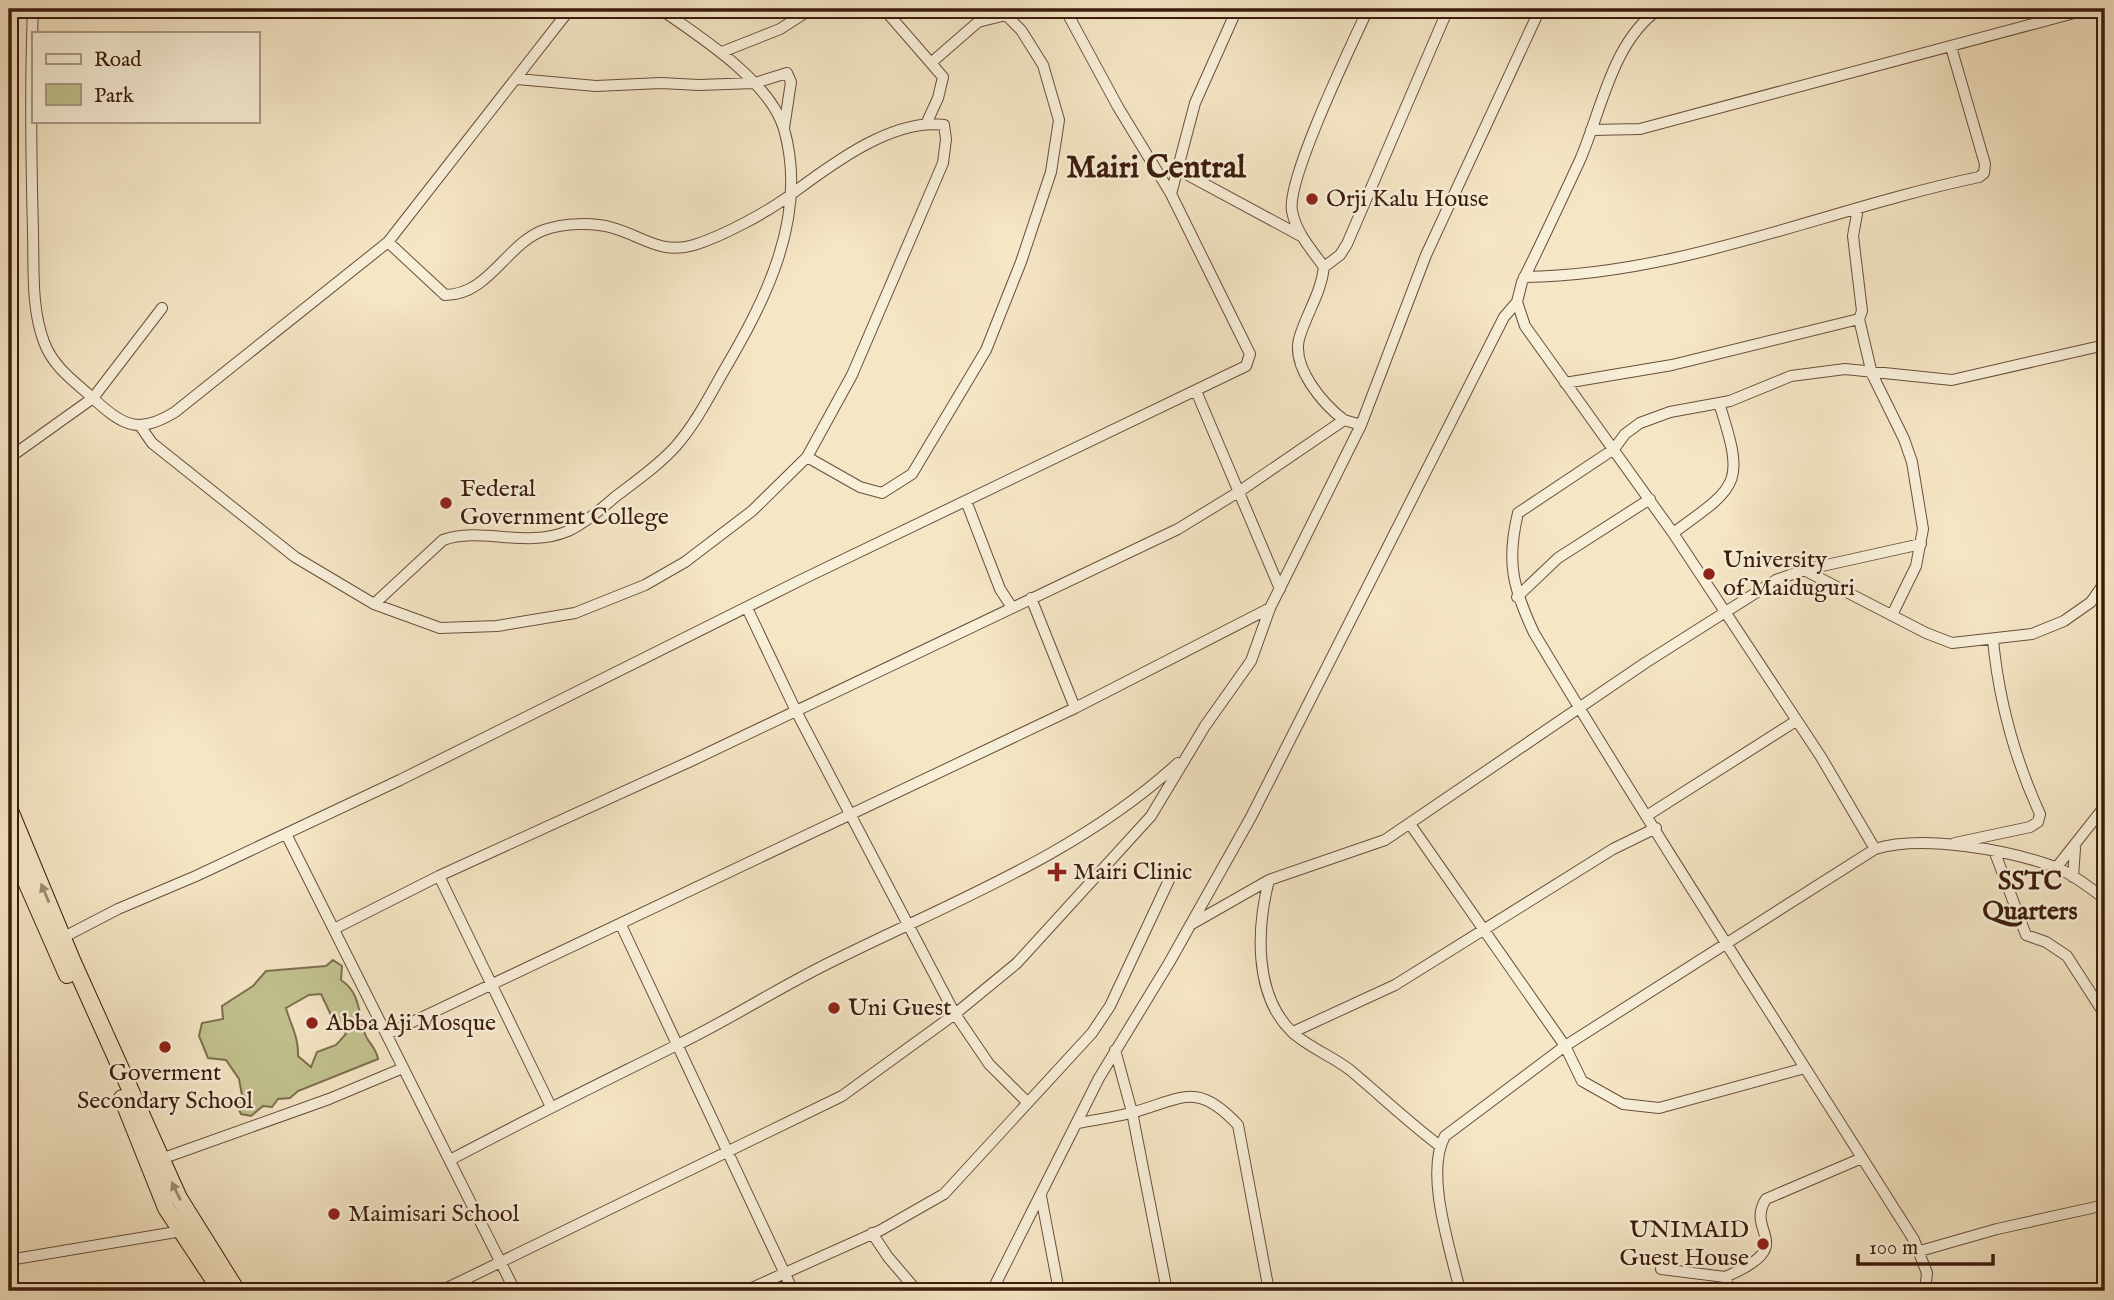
<svg xmlns="http://www.w3.org/2000/svg" width="2114" height="1300" font-family="'IM FELL English',serif">
	<style>
		.green { fill: #c2c390; stroke: #7e6f4e; stroke-width: 2; fill-rule: evenodd }
		.lines { fill: none; stroke-linecap: round; stroke-linejoin: round }
		.minor-casing { stroke: #6a4e3b; stroke-width: 12 }
		.trunk-casing { stroke: #3b1b0d; stroke-width: 18 }
		.minor { stroke: #f8efd9; stroke-width: 10 }
		.trunk { stroke: #f5e6c5; stroke-width: 16 }
		.oneway { fill: #a18b72 }
		.poi-dot { fill: #8f2418; stroke: #f8efd9; stroke-width: 2.5 }
		.labels { text-anchor: middle; dominant-baseline: central; stroke-width: 5; stroke-linejoin: round; paint-order: stroke }
		.poi-label { font-size: 24px; fill: #3b1b0d; stroke: #f8efd9; text-anchor: start }
		.neighbourhood-label { font-size: 26px; font-weight: bold; fill: #3b1b0d; stroke: #f8efd9 }
		.district-label { font-size: 32px; font-weight: bold; fill: #3b1b0d; stroke: #f8efd9 }
	</style>
	<rect width="100%" height="100%" fill="#f5e6c5"/>
	<filter id="stains"><feTurbulence type="fractalNoise" baseFrequency=".00286" numOctaves="4"/><feColorMatrix values="0 0 0 0 .2 0 0 0 0 .09 0 0 0 0 .02 0 0 0 .5 -.17"/></filter>
	<radialGradient id="worn" r=".72"><stop offset=".6" stop-color="#630" stop-opacity="0"/><stop offset="1" stop-color="#630" stop-opacity=".3"/></radialGradient>
	<path class="green" d="M333 960 342 966 341 980C361 993 358 1014 365 1034 368 1043 376 1047 378 1059L298 1091 290 1098 278 1099 272 1107 263 1106 251 1116 241 1114 235 1101 242 1095 239 1079 226 1060 208 1058 199 1036 202 1023 223 1019 222 1006 253 986 266 971 326 966ZM321 994 331 1015 346 1034 336 1045 317 1052 311 1067 298 1056C299 1038 291 1026 286 1008L309 995Z"/>
	<g class="lines">
		<g class="minor-casing">
			<path id="minor" d="M33 9C30 83 31 157 33 232 34 267 31 308 44 342 54 369 77 383 96 401 125 428 141 433 175 412L388 242 570 9
				M884 9 943 77 938 98 927 122
				M1220 9 1234 16
				M722 52 780 29 811 9
				M517 79 596 86 661 83 699 85 755 83 787 73 791 82 784 128
				M1591 130 1640 129 2089 9
				M1175 168 1301 236
				M1171 194 1195 103 1237 9
				M1324 267 1340 255 1347 244 1448 9
				M1524 277C1682 275 1826 209 1979 177L1984 173 1985 164 1951 47
				M1517 302 1525 326 1673 533 1821 757 1875 849
				M1859 319 1872 374 1904 439 1912 462 1923 529 1916 566 1892 615
				M1565 383 1672 365 1859 319 1862 311 1853 236 1858 208
				M1196 391 1280 589
				M1344 420C1323 404 1292 368 1299 339 1306 314 1321 294 1324 267 1312 250 1296 233 1292 211 1286 180 1352 44 1368 9
				M141 427 152 443 295 557 374 604 440 628 497 626 575 613 645 585 685 562 752 511 807 457 852 375 943 163 946 139 944 125C893 118 832 164 793 193 768 212 723 236 694 245 661 255 642 236 613 228 593 222 564 223 544 230 506 244 489 295 445 295L388 242
				M807 457 860 487 882 493 912 474 986 350 1021 262 1051 172 1059 120 1043 65 1021 30 1006 15 978 22 932 62
				M9 458 93 398 162 308
				M966 501 1000 589 1011 606
				M1673 533C1740 485 1745 484 1719 403
				M1804 570 1926 633 1952 643 2032 634 2064 621 2091 602 2105 582
				M1517 597 1558 558 1650 499
				M1031 598 1075 708
				M374 604 443 540C481 526 526 549 568 531 585 523 601 509 615 497 636 481 659 465 676 446 695 424 708 399 722 374 765 301 809 217 784 129 770 81 699 36 660 9
				M747 608 796 711 955 1014 989 1064 1027 1102
				M1648 815 1796 721
				M1410 824 1565 1046 1582 1081 1623 1104 1659 1108 1805 1068
				M286 834 515 1291
				M1955 843 2030 827 2038 822 2040 814C2014 757 1999 702 1993 640
				M1995 853 2026 935 2046 942 2067 956 2105 1015
				M2056 868 2105 806
				M439 876 551 1107
				M2073 877 2075 848
				M1269 880C1257 927 1253 994 1292 1032 1308 1047 1332 1056 1350 1070 1380 1095 1408 1122 1440 1146
				M621 925 793 1291
				M1190 925 1269 880 1385 840 1645 663 1776 580 1804 570 1921 544
				M334 929 439 876 691 761 1178 529 1240 491 1344 420 1361 425
				M64 937 118 909 196 876 400 780 803 579 1246 366 1250 354 1171 194 1118 107 1065 9
				M1293 1032 1395 985 1613 849 1656 828
				M387 1034 1075 708 1270 608
				M1115 1050 1132 1112 1167 1291
				M9 1074 12 1073
				M1078 1123C1096 1120 1114 1117 1131 1113 1182 1099 1196 1080 1238 1125L1269 1291
				M161 1159 329 1099 403 1068
				M450 1160C525 1120 601 1083 677 1045 731 1019 781 986 835 960 954 901 1080 853 1178 763
				M1041 1196 1059 1291
				M872 1233 888 1257 917 1291
				M1920 1251 1997 1229 2105 1205
				M9 1260 182 1231
				M1661 1269 1725 1277 1730 1291
				M1725 1277C1801 1245 1744 1233 1766 1199L1862 1158
				M441 1291 842 1096 955 1014 1017 963 1151 816 1205 726 1251 661 1270 608 1361 425 1426 255 1540 9
				M745 1291 881 1230 944 1194 1092 1033 1110 1006 1170 878
				M992 1291 1099 1078 1169 963 1251 817 1504 317 1517 302 1522 282C1542 242 1561 201 1580 160 1602 109 1612 42 1659 9
				M1460 1291C1451 1251 1424 1173 1445 1136L1565 1046 1875 849C1922 834 2008 850 2055 867 2073 874 2090 888 2105 899
				M1925 1291 1927 1273 1914 1240C1787 1038 1657 838 1534 633 1513 588 1506 562 1518 513L1614 449 1625 434 1640 423 1670 412 1730 401 1791 376 1845 369 1952 380 2105 345"/>
		</g>
		<g class="trunk-casing">
			<path id="trunk" d="M9 808 72 960 179 1198 237 1291
				M9 843 67 975
				M122 1098 166 1208 221 1291"/>
		</g>
		<use href="#minor" class="minor"/>
		<use href="#trunk" class="trunk"/>
	</g>
	<defs><path id="oneway-solid" d="M-6-.8H1V-3.2L6.5 0L1 3.2V.8H-6Z" transform="scale(1.75)"/></defs>
	<g class="oneway">
		<use href="#oneway-solid" transform="translate(45 893) rotate(-113)"/>
		<use href="#oneway-solid" transform="translate(176 1191) rotate(-116)"/>
	</g>
	<g class="poi-dot">
		<circle cx="1312" cy="199" r="7"/>
		<circle cx="446" cy="503" r="7"/>
		<circle cx="1709" cy="574" r="7"/>
		<path d="M1053.5 861.5h7v7h7v7h-7v7h-7v-7h-7v-7h7z"/>
		<circle cx="834" cy="1008" r="7"/>
		<circle cx="312" cy="1023" r="7"/>
		<circle cx="165" cy="1047" r="7"/>
		<circle cx="334" cy="1214" r="7"/>
		<circle cx="1763" cy="1244" r="7"/>
	</g>
	<g class="labels">
		<g class="poi-label">
			<text x="1326" y="199">Orji Kalu House</text>
			<text x="460" y="489">Federal<tspan x="460" dy="28">Government College</tspan></text>
			<text x="1723" y="560">University<tspan x="1723" dy="28">of Maiduguri</tspan></text>
			<text x="1073" y="872">Mairi Clinic</text>
			<text x="848" y="1008">Uni Guest</text>
			<text x="326" y="1023">Abba Aji Mosque</text>
			<text x="165" y="1073" text-anchor="middle">Goverment<tspan x="165" dy="28">Secondary School</tspan></text>
			<text x="348" y="1214">Maimisari School</text>
			<text x="1749" y="1230" text-anchor="end">UNIMAID<tspan x="1749" dy="28">Guest House</tspan></text>
		</g>
		<g class="neighbourhood-label">
			<text x="2030" y="881">SSTC<tspan x="2030" dy="30">Quarters</tspan></text>
		</g>
		<g class="district-label">
			<text x="1156" y="168">Mairi Central</text>
		</g>
	</g>
	<rect width="2114" height="1300" fill="none" stroke="#f5e6c5" stroke-width="35"/>
	<rect x="10" y="10" width="2093" height="1279" fill="none" stroke="#3b1b0d" stroke-width="3.5"/>
	<rect x="18" y="18" width="2079" height="1265" fill="none" stroke="#3b1b0d" stroke-width="2"/>
	<rect x="32" y="32" width="228" height="91" fill="#f8efd9" stroke="#ac9a87" stroke-width="2"/>
	<rect x="46" y="54" width="35" height="10" fill="#f8efd9" stroke="#ac9a87" stroke-width="2"/>
	<text x="94" y="66" font-size="21" fill="#3b1b0d">Road</text>
	<rect x="46" y="84" width="35" height="21" fill="#c2c390" stroke="#ac9a87" stroke-width="2"/>
	<text x="94" y="102" font-size="21" fill="#3b1b0d">Park</text>
	<path d="M1858 1254v10h135v-10" fill="none" stroke="#3b1b0d" stroke-width="3.5"/>
	<text x="1869" y="1254" font-size="21" fill="#3b1b0d" stroke="#f8efd9" stroke-width="5" paint-order="stroke">100 m</text>
	<rect width="100%" height="100%" filter="url(#stains)"/>
	<rect width="100%" height="100%" fill="url(#worn)"/>
</svg>
